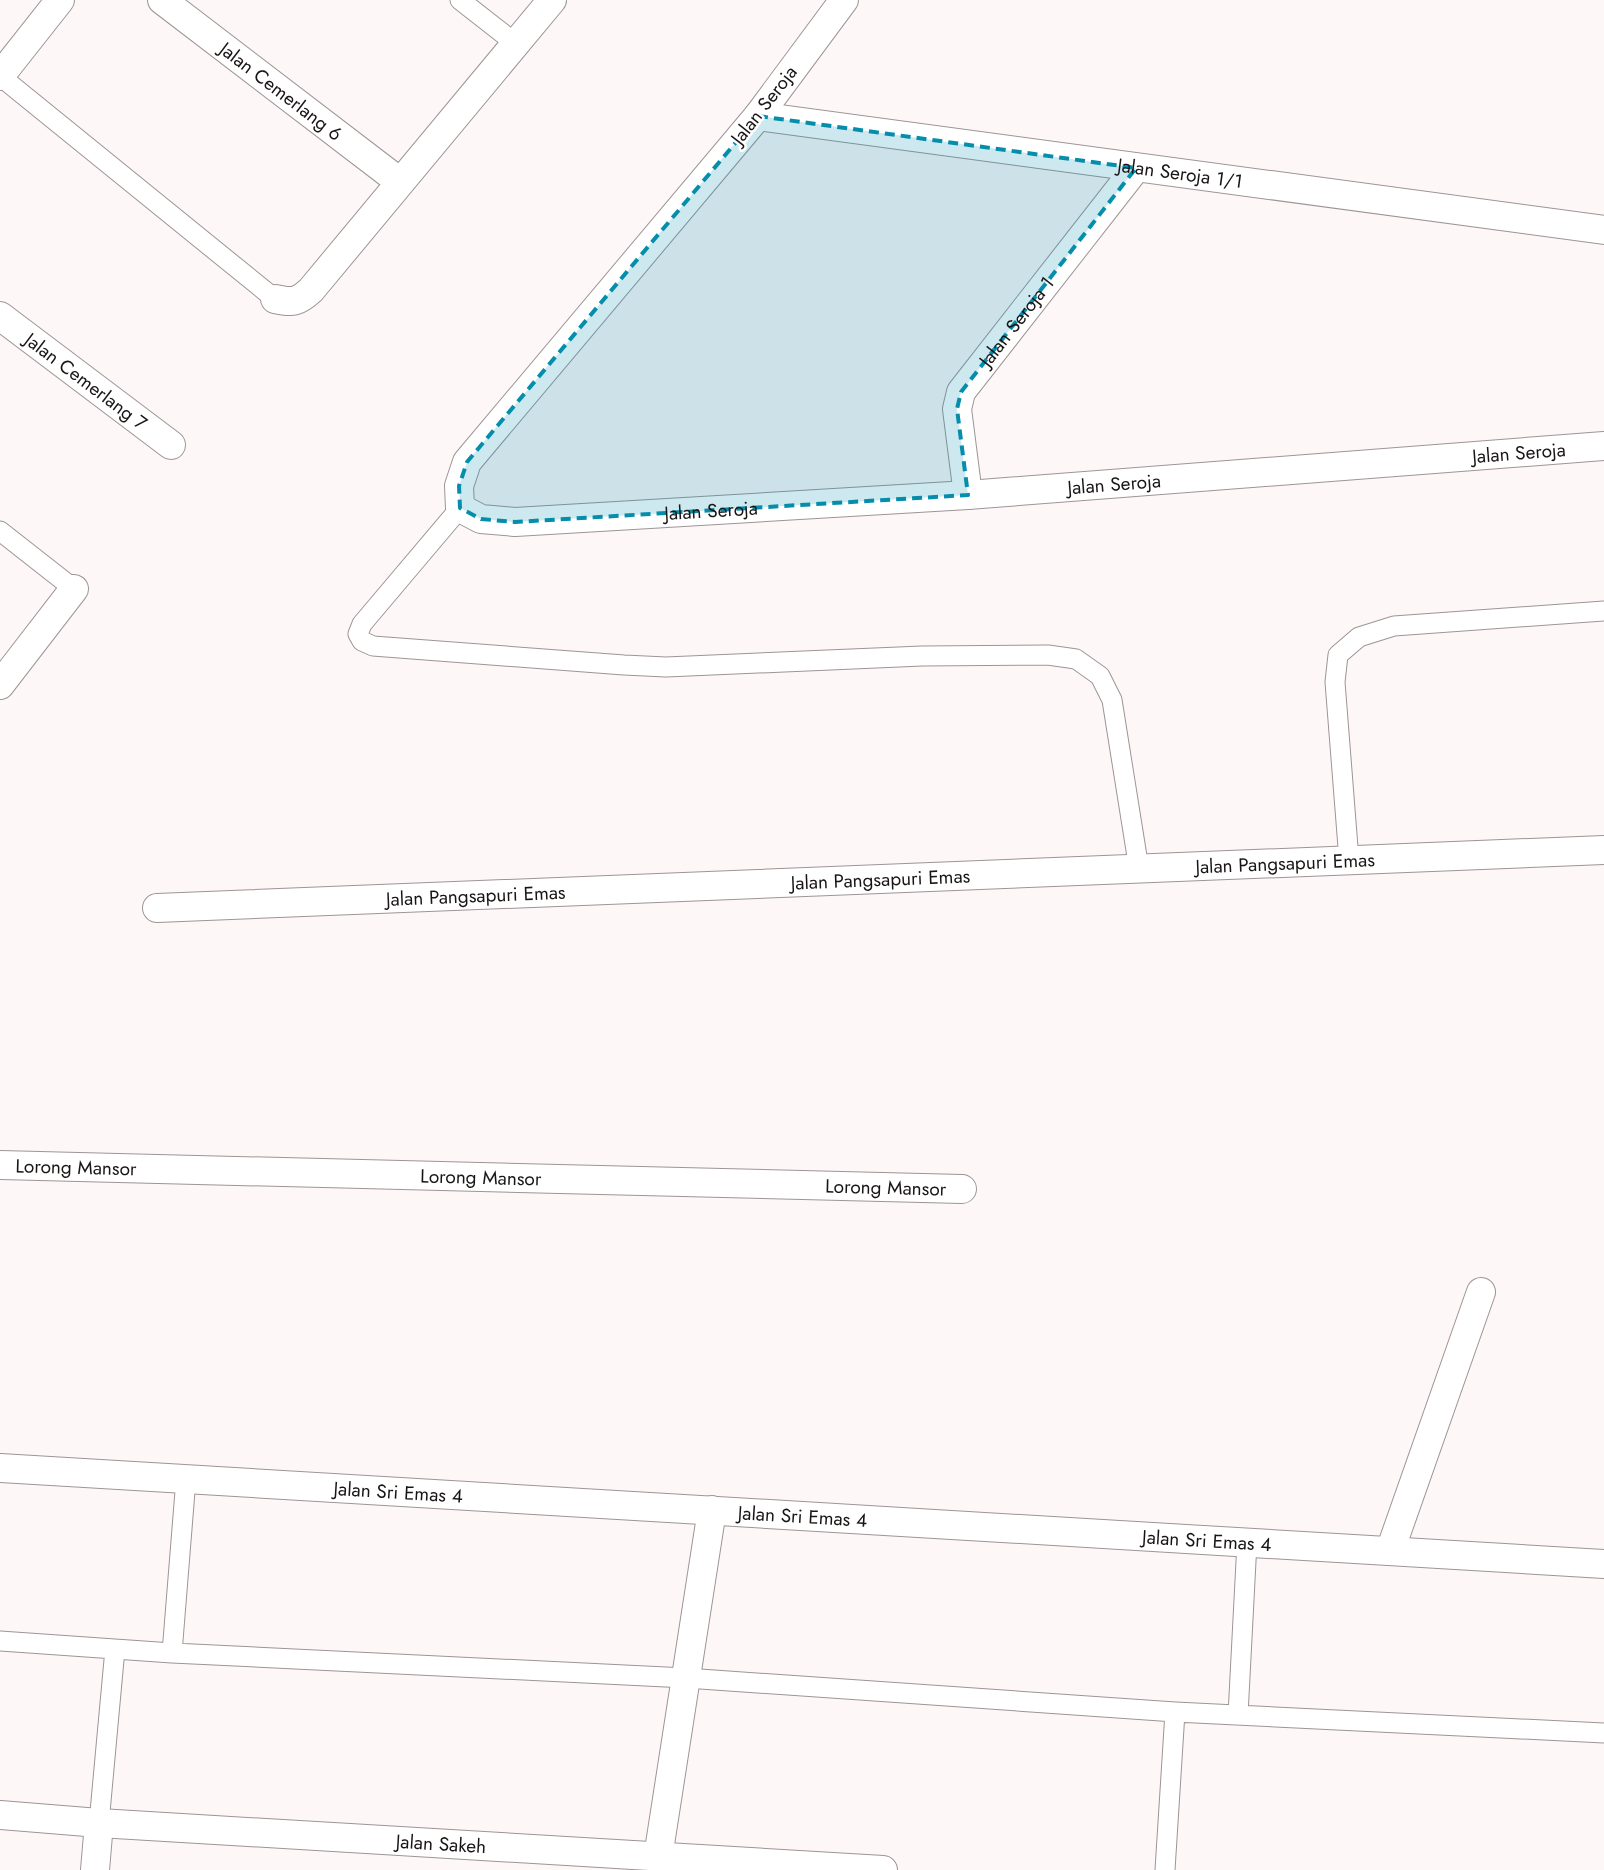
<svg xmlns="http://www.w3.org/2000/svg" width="1604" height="1870" font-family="Jost,sans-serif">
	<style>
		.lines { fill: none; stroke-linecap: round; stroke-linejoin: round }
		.service-casing { stroke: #9e9495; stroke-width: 21 }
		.minor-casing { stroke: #9e9495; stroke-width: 30 }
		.service { stroke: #fff; stroke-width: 19 }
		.minor { stroke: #fff; stroke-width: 28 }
		.marked { fill: #048eac; fill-opacity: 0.2; stroke: #048eac; stroke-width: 4; stroke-dasharray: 10 6; stroke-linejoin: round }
		.labels { text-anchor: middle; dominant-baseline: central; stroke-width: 5; stroke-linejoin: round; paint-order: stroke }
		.street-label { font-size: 19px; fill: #191515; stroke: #fff }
	</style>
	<rect width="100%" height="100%" fill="#fef7f8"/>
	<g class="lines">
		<g class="service-casing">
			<path id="service" d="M460 0 515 43
				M0 76 275 299
				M460 508 362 624 358 634 362 641 373 646 624 665 666 667 922 656 1048 655 1076 659 1100 676 1112 700 1139 869
				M0 531 74 589
				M1349 860 1335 682 1338 655 1359 637 1394 626 1604 611
				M0 1641 172 1653 686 1678 1175 1712 1604 1733
				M172 1653 186 1479
				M1238 1715 1247 1542
				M99 1823 115 1649
				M1165 1870 1175 1712"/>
		</g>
		<g class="minor-casing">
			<g id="minor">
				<path id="s1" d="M162 0 400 182"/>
				<path id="s2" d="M844 0 758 116 467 462 459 486 460 508 481 519 515 522 968 495 1604 446"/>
				<path d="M0 76 60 0"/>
				<path id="s3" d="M758 116 1604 230"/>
				<path d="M275 299C293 303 298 302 311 290L552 0"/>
				<path id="s4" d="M0 316 171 445"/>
				<path id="s5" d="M968 495 957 409 961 392 1136 168"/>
				<path d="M0 685 74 589"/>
				<path id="s6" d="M157 908 1604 850"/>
				<path id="s7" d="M0 1165 962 1189"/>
				<path id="s8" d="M0 1468 1604 1564"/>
				<path d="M1390 1551 1481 1292"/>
				<path id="s9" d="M0 1815 99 1823 883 1870"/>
				<path d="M658 1857 712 1510"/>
				<path d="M95 1870 99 1823"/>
			</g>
		</g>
		<use href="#service" class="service"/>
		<use href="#minor" class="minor"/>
	</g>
	<path class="marked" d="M758 116 1136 168 961 392 957 409 968 495 515 522 481 519 460 508 459 486 467 462Z"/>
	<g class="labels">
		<g class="street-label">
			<text stroke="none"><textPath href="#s1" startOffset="150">Jalan Cemerlang 6</textPath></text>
			<text transform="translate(764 105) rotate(-52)">Jalan Seroja</text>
			<text stroke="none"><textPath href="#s3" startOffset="426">Jalan Seroja 1/1</textPath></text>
			<text stroke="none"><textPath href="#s5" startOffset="194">Jalan Seroja 1</textPath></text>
			<text stroke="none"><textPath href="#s4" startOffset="108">Jalan Cemerlang 7</textPath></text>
			<text stroke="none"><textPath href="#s2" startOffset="1708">Jalan Seroja</textPath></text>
			<text stroke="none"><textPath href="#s2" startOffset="1302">Jalan Seroja</textPath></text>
			<text stroke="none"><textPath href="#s2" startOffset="898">Jalan Seroja</textPath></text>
			<text stroke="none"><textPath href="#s6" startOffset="1129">Jalan Pangsapuri Emas</textPath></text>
			<text stroke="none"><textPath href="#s6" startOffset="724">Jalan Pangsapuri Emas</textPath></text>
			<text stroke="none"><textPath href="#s6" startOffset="319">Jalan Pangsapuri Emas</textPath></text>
			<text stroke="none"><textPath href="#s7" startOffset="76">Lorong Mansor</textPath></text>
			<text stroke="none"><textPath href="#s7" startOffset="481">Lorong Mansor</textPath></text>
			<text stroke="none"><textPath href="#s7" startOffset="886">Lorong Mansor</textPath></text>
			<text stroke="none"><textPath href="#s8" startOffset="399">Jalan Sri Emas 4</textPath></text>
			<text stroke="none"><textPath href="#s8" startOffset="804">Jalan Sri Emas 4</textPath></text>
			<text stroke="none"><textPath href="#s8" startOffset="1209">Jalan Sri Emas 4</textPath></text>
			<text stroke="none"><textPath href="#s9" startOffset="442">Jalan Sakeh</textPath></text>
		</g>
	</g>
</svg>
